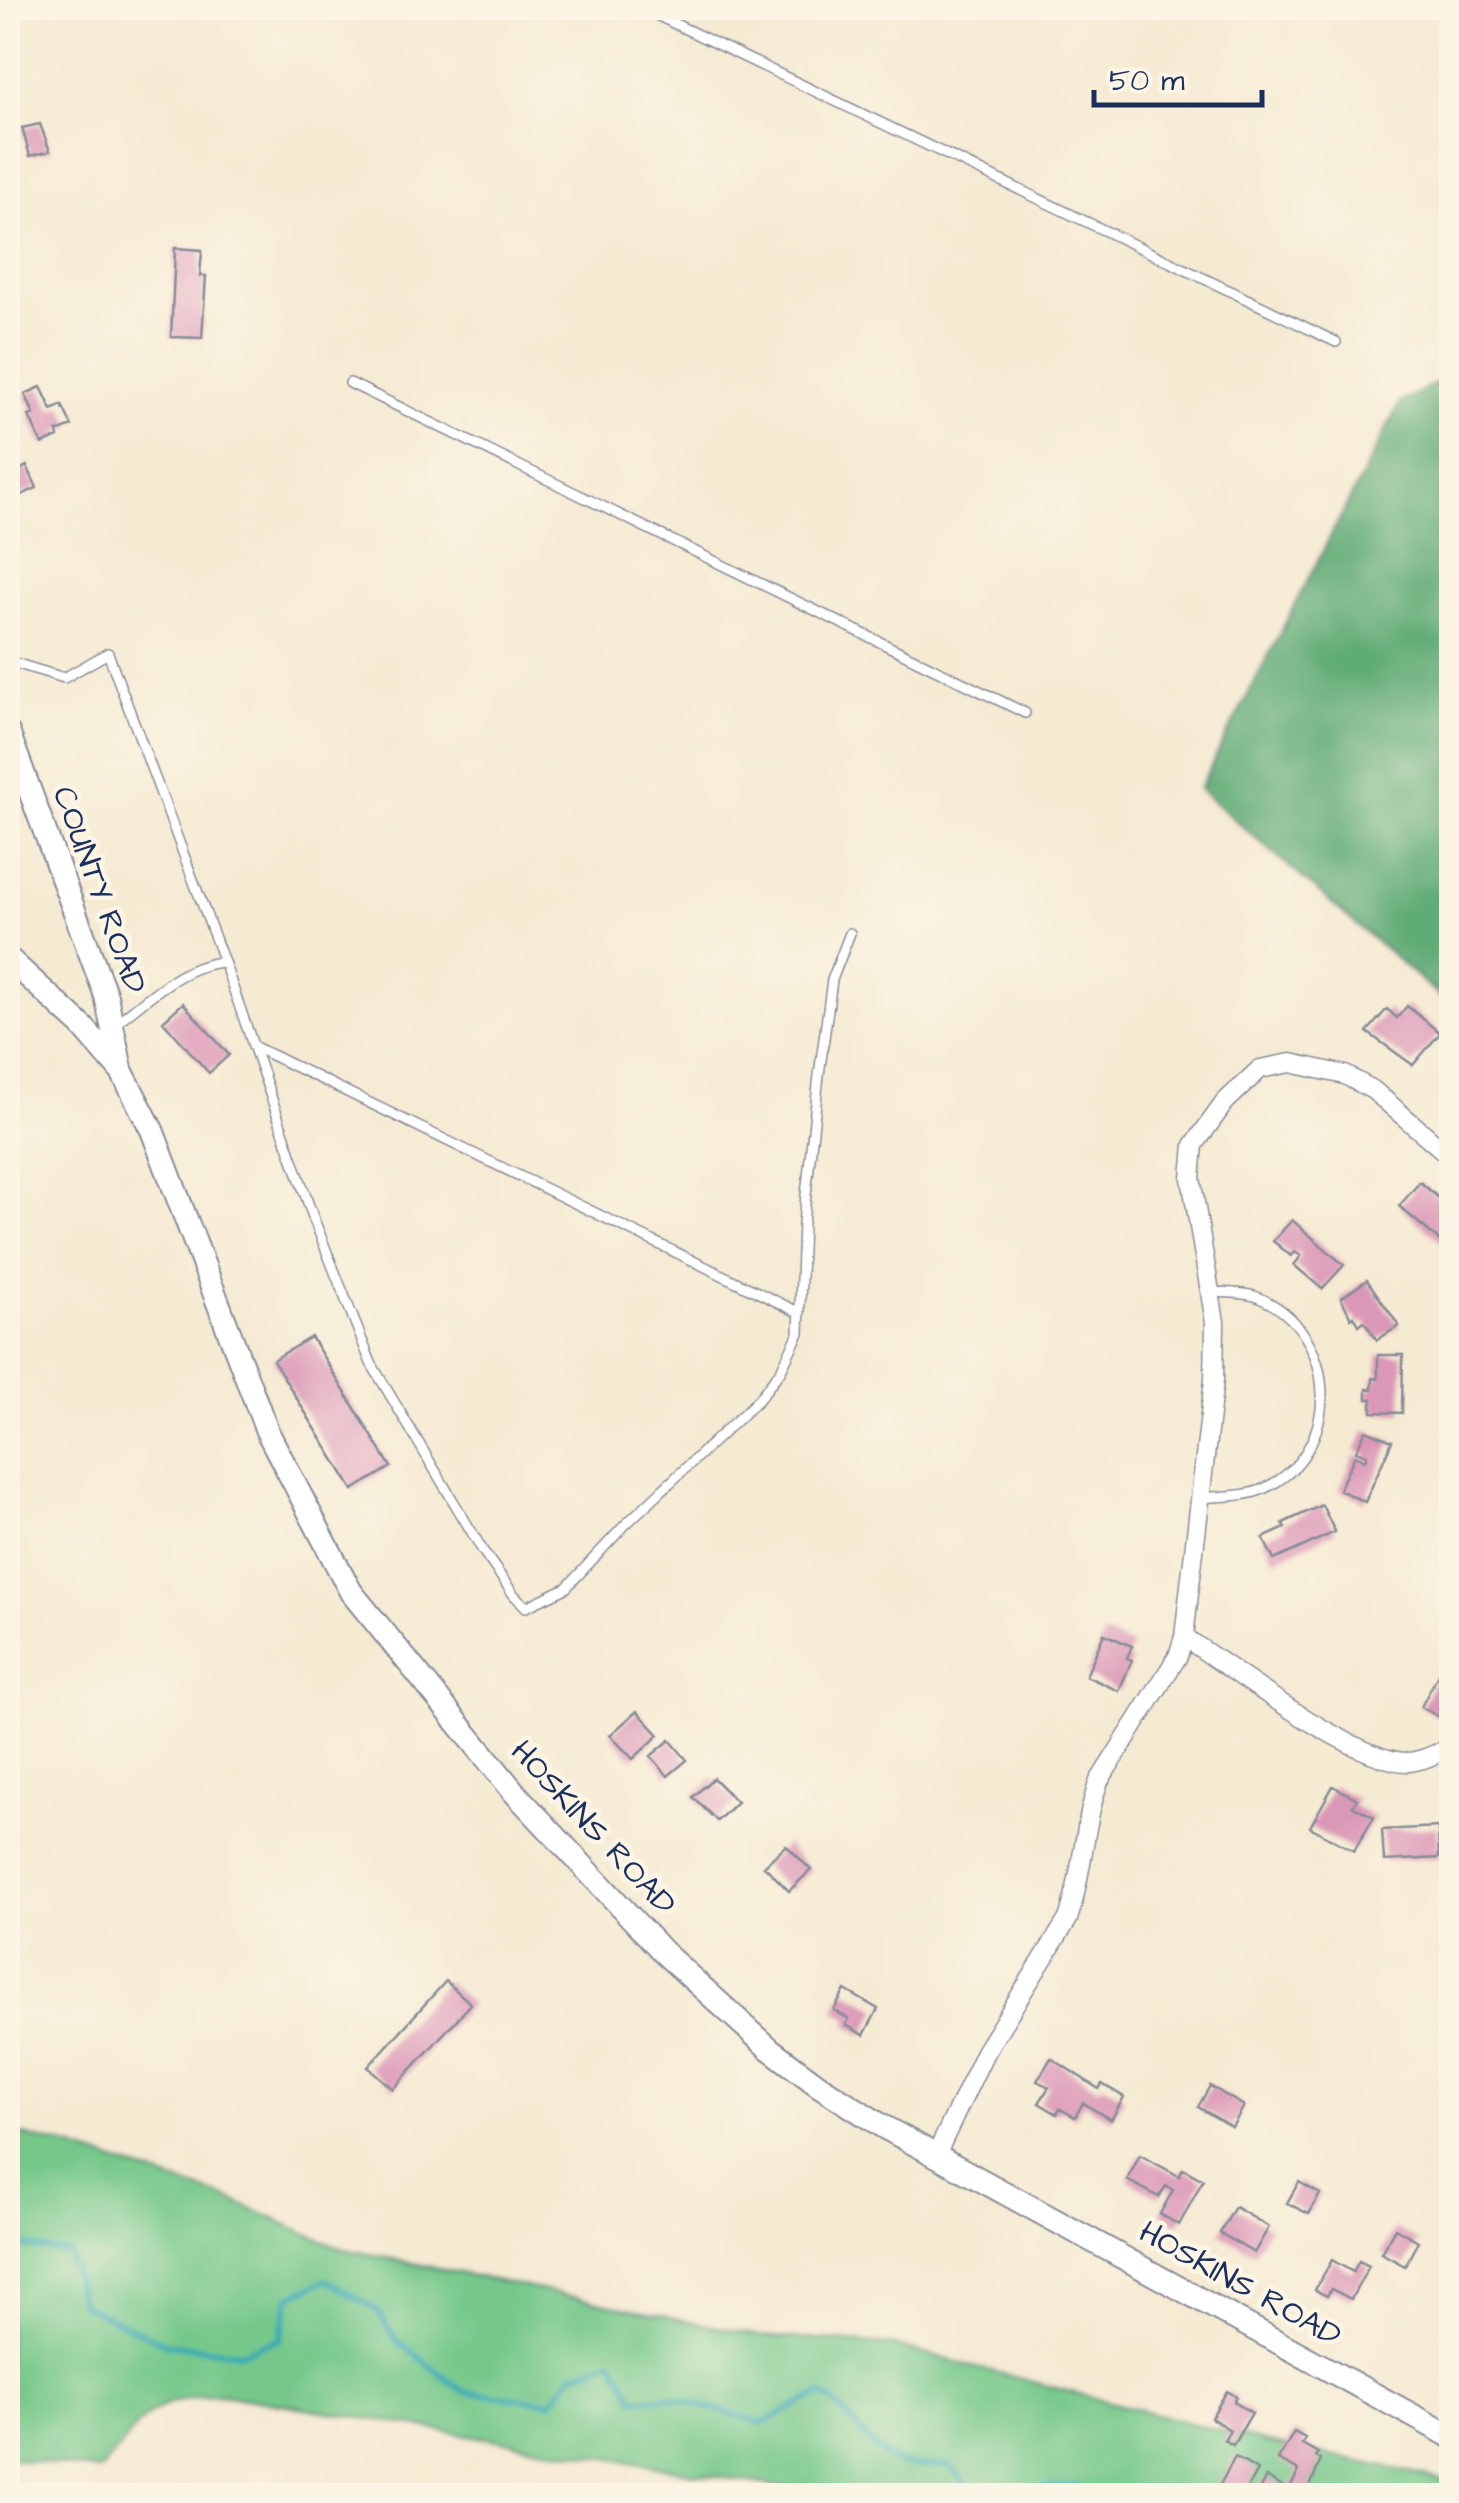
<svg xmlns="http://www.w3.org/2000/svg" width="1459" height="2503" font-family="'Architects Daughter',sans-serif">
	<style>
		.green { fill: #76c88a; stroke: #487c74; stroke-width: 2.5 }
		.forest { fill: #60ac76; stroke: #3e6e6a; stroke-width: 2.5 }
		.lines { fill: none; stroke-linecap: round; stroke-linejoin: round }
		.stream { stroke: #39abb4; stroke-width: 6 }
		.building { fill: #db97b7 }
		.service-casing { stroke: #888c98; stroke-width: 12 }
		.minor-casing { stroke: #888c98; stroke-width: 21 }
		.tertiary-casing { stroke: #888c98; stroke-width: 26 }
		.service { stroke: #fff; stroke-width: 9 }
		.minor { stroke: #fff; stroke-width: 18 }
		.tertiary { stroke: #fff; stroke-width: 22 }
		.labels { text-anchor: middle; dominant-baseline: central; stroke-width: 9; stroke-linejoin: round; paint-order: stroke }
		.street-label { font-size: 32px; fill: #1b2f5e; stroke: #fcf5e5 }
	</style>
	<rect width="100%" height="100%" fill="#fcf5e5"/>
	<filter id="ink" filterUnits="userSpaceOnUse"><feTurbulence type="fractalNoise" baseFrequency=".01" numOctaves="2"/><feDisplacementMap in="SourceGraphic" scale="20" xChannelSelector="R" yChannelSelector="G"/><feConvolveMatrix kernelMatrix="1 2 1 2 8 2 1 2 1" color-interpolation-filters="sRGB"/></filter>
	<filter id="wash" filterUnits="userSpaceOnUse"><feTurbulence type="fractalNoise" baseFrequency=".0048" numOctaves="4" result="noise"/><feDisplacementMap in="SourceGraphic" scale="40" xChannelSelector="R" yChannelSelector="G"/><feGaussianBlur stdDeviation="2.25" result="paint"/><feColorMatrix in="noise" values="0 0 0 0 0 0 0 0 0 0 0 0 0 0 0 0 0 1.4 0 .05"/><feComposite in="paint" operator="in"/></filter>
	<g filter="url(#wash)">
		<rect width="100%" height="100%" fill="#f5ead2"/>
		<path class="green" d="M8 2131 73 2148 231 2200 340 2248 760 2336 891 2345 1263 2442 1438 2478 1451 2484V2495H828L221 2394C148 2398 144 2418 100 2471L8 2458Z"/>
		<path class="forest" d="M1451 375V1006L1199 789 1400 403Z"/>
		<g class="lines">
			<path class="stream" d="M8 2244 69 2253 81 2304 167 2344 240 2353 280 2339 290 2296 327 2280 377 2310 396 2340 464 2392 552 2402 572 2374 613 2360 635 2399 671 2397 762 2423 821 2394C850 2410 869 2453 900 2463 913 2468 935 2464 949 2465L977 2496
				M1007 2496 1019 2489 1079 2486 1081 2496"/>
		</g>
		<g id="blocks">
			<path class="building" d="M40 124 50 151 30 156 22 128Z
				M175 248 202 250 200 276H206L202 338 171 337Z
				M41 387 52 410 62 405 72 426 57 432 58 437 42 444 29 416 34 414 25 394Z
				M8 443 18 467 17 471 27 466 37 488 13 499 8 487Z
				M183 1003 229 1055 209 1073 163 1021Z
				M1407 1006 1440 1033 1413 1065 1367 1032 1387 1009 1397 1018Z
				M1420 1182 1447 1205 1444 1209 1452 1215V1229L1441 1242 1399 1206Z
				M1292 1220 1344 1265 1322 1289 1294 1265 1301 1256 1295 1252 1291 1256 1273 1241Z
				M1367 1280 1399 1326 1377 1340 1364 1321 1359 1325 1354 1316 1351 1318 1341 1298Z
				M311 1337 391 1467 353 1490 273 1360Z
				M1378 1355H1403L1402 1413 1372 1412V1399H1367V1389L1372 1390 1373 1378 1378 1379Z
				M1366 1430 1392 1441 1365 1502 1339 1490 1355 1455 1365 1460 1367 1455 1356 1451Z
				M1322 1505 1335 1532 1274 1560 1263 1538 1285 1528 1283 1523Z
				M1104 1634 1132 1646 1127 1658 1132 1660 1119 1691 1086 1676Z
				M1447 1657 1452 1660V1704L1443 1719 1421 1707Z
				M637 1711 659 1735 633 1759 610 1735Z
				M670 1740 687 1760 668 1776 651 1756Z
				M713 1778 737 1802 717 1821 693 1797Z
				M1333 1786 1357 1799 1353 1806 1374 1817 1354 1851 1310 1827Z
				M1438 1827 1439 1858 1384 1861 1382 1830Z
				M786 1845 811 1870 789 1891 764 1866Z
				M446 1981 471 2004 393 2089 368 2067Z
				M845 1990 878 2009 864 2035 846 2025 849 2019 834 2010Z
				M1051 2058 1099 2089 1102 2084 1124 2097 1111 2120 1083 2103 1075 2117 1060 2109 1057 2114 1039 2103 1049 2087 1037 2081Z
				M1210 2086 1244 2106 1232 2127 1198 2107Z
				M1140 2155 1179 2176 1183 2169 1203 2180 1179 2225 1160 2214 1173 2190 1166 2186 1159 2197 1127 2180Z
				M1299 2182 1320 2194 1309 2214 1287 2203Z
				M1235 2207 1269 2227 1254 2253 1220 2233Z
				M1395 2228 1418 2241 1405 2266 1381 2253Z
				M1332 2260 1353 2272 1359 2261 1369 2266 1351 2299 1331 2289 1327 2296 1315 2290Z
				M1227 2391 1237 2397 1234 2402 1252 2413 1233 2445 1224 2440 1230 2430 1211 2418Z
				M1294 2432 1305 2438 1302 2444 1318 2453 1316 2457 1321 2460 1306 2496 1290 2488 1299 2471 1278 2460Z
				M1235 2457 1257 2470 1243 2496H1222L1216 2492Z
				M1266 2477 1285 2488 1281 2496H1256Z"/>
		</g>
	</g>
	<g filter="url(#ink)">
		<use href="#blocks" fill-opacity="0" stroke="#888c98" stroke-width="2.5"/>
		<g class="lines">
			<g class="service-casing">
				<path id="service" d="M642 8 1336 342
					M350 383 1025 713
					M8 661 64 678 108 653 224 962 313 1217 371 1363 483 1551 514 1595 526 1607 566 1588 625 1525 758 1400 781 1370 799 1333 803 1223 819 1075 832 980 850 933
					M115 1024C146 1000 183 964 224 962
					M253 1046 800 1313
					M1202 1498C1220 1496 1246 1497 1263 1489 1344 1453 1341 1330 1257 1297 1244 1292 1226 1293 1211 1292"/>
			</g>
			<g class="minor-casing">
				<path id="minor" d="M1184 1637 1214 1380 1215 1322 1191 1178 1194 1145 1225 1102 1260 1069 1291 1063 1345 1075 1373 1090 1452 1158
					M936 2155 985 2052 1068 1919C1083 1874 1083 1826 1099 1781L1178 1656 1184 1637C1233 1669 1355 1763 1408 1762 1422 1761 1439 1753 1452 1745"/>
			</g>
			<g class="tertiary-casing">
				<path id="tertiary" d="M8 732 106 996 121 1069
					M8 958 83 1027 122 1072 152 1130 267 1431 351 1592 515 1793 664 1953 770 2049 818 2085 882 2126 1452 2437"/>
			</g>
			<use href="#service" class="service"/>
			<use href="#minor" class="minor"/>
			<use href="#tertiary" class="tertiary"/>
		</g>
	</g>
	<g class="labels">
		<g class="street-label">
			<text transform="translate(99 890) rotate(70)">COUNTY ROAD</text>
			<text transform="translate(593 1828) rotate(47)">HOSKINS ROAD</text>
			<text transform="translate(1240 2284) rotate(29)">HOSKINS ROAD</text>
		</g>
	</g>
	<rect width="1459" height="2503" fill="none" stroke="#fcf5e5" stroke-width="40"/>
	<path d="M1094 90v15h168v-15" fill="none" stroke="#1b2f5e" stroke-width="5"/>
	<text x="1109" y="90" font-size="30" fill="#1b2f5e" stroke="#fcf5e5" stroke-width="8" paint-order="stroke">50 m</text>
</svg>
